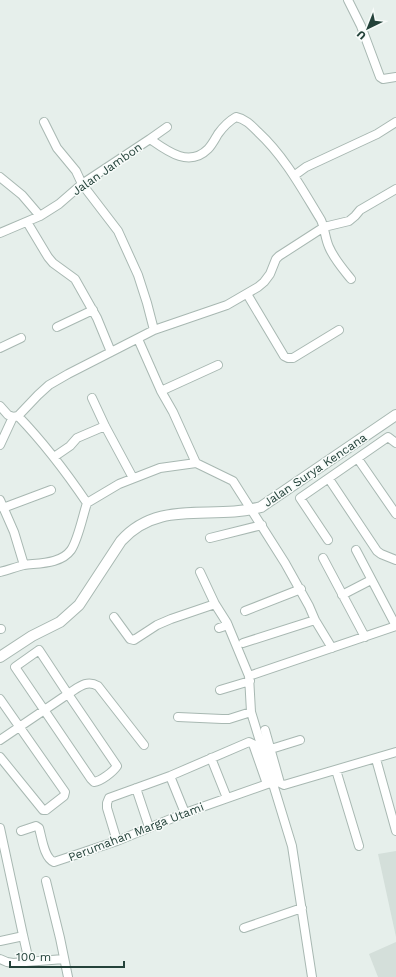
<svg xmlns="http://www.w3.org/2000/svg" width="396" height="977" font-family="'Work Sans',sans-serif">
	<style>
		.built { fill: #d4dfda }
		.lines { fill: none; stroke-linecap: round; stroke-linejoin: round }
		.minor-casing { stroke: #a8b8b2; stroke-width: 10 }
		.tertiary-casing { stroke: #a8b8b2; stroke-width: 12 }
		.minor { stroke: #fff; stroke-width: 8 }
		.tertiary { stroke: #fff; stroke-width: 10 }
		.labels { text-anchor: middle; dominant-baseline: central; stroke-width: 3; stroke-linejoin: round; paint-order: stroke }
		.street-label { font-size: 12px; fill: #24423a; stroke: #f7fbf9 }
	</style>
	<rect width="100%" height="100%" fill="#e6efeb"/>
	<path class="built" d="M396 851V937L378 854Z
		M396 942V977H378L369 954Z"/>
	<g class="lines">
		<g class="minor-casing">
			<path id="minor" d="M348 0 361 26 380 77 383 79 396 77
				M44 122 57 148 76 171 82 184 118 231 138 275 147 303 154 330
				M150 139 167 127
				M295 175 306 167 377 134 396 122
				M0 177 22 195 40 216
				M27 222 48 257 53 263 75 279 97 318 111 352
				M0 233 40 216 59 204 82 184 150 139C167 151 189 168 208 149 212 145 215 139 218 134 223 127 229 121 236 117 246 119 252 126 258 132 285 157 302 189 321 220 325 229 325 238 329 247 334 259 343 269 351 279
				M247 294 284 356 288 358H293L339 330
				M57 327 93 310
				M138 339 161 391 173 412 196 463 233 481 285 563 309 606 315 620 332 648
				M0 348 21 338
				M161 391 218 365
				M92 398 105 426 133 478
				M0 406 8 415 13 417 18 416 38 395 49 385 68 374 154 330 227 305 258 287 264 282 270 274 276 259 279 256 324 227 349 221 355 216 360 210 396 189
				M18 416C44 443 66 472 87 503
				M0 445 13 417
				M54 457 70 446 77 438 105 426
				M358 459 396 514
				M329 479 377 551 381 554 396 560
				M0 500 14 532 24 565
				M3 508 51 490
				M210 538 262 525
				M328 540 300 498 388 437 396 443
				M356 550 396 626
				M323 558 365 637
				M0 572C8 570 16 567 24 565 39 563 61 564 71 550 78 540 83 515 87 503L119 484 160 468 196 463
				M200 572 215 604 227 623 249 676 251 712 292 846 312 977
				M342 595 371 580
				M245 611 301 589
				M114 617 130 639 134 640 157 625 171 619 215 604
				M219 628 228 625
				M0 629H1
				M243 643 315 620
				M249 676 396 626
				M220 690 250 681
				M0 699 65 792 64 796 46 810H43L0 757
				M178 717 222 719H229L251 712
				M265 730 280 783 284 785 396 752
				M0 740 68 694 39 650 15 667 91 779 94 782C101 781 113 772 117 766L68 694C78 688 86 679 98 686L144 745
				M271 749 300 740
				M211 758 227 798
				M376 759 396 831
				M336 770 359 846
				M170 776 185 813
				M136 788 149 827
				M0 828 23 935 19 937 0 941
				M21 831 36 826 39 828C42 838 44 858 54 862L117 841 185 813 273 782
				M117 841 107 808V803L109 798 170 776 249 742 253 744 267 784
				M46 881 60 938 68 977
				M244 928 302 908
				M23 935 28 957
				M0 959 7 962 13 963 64 959"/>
		</g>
		<g class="tertiary-casing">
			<path id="tertiary" d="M0 657 32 636 60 622 79 605 121 541C159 498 212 521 261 507L396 415"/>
		</g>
		<use href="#minor" class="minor"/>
		<use href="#tertiary" class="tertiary"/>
	</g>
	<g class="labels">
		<g class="street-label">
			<text transform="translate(107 169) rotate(-35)">Jalan Jambon</text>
			<text transform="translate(315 470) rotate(-34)">Jalan Surya Kencana</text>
			<text transform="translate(136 832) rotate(-21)">Perumahan Marga Utami</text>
		</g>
	</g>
	<g transform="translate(368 28) rotate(223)" stroke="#f7fbf9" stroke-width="3" paint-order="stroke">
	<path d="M0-3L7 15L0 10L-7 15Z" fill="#24423a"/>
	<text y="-6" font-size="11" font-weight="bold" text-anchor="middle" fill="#24423a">U</text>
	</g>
	<path d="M10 961v6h114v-6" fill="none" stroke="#24423a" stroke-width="2"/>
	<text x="16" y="961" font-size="12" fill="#24423a" stroke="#f7fbf9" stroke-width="3" paint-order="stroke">100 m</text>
</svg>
